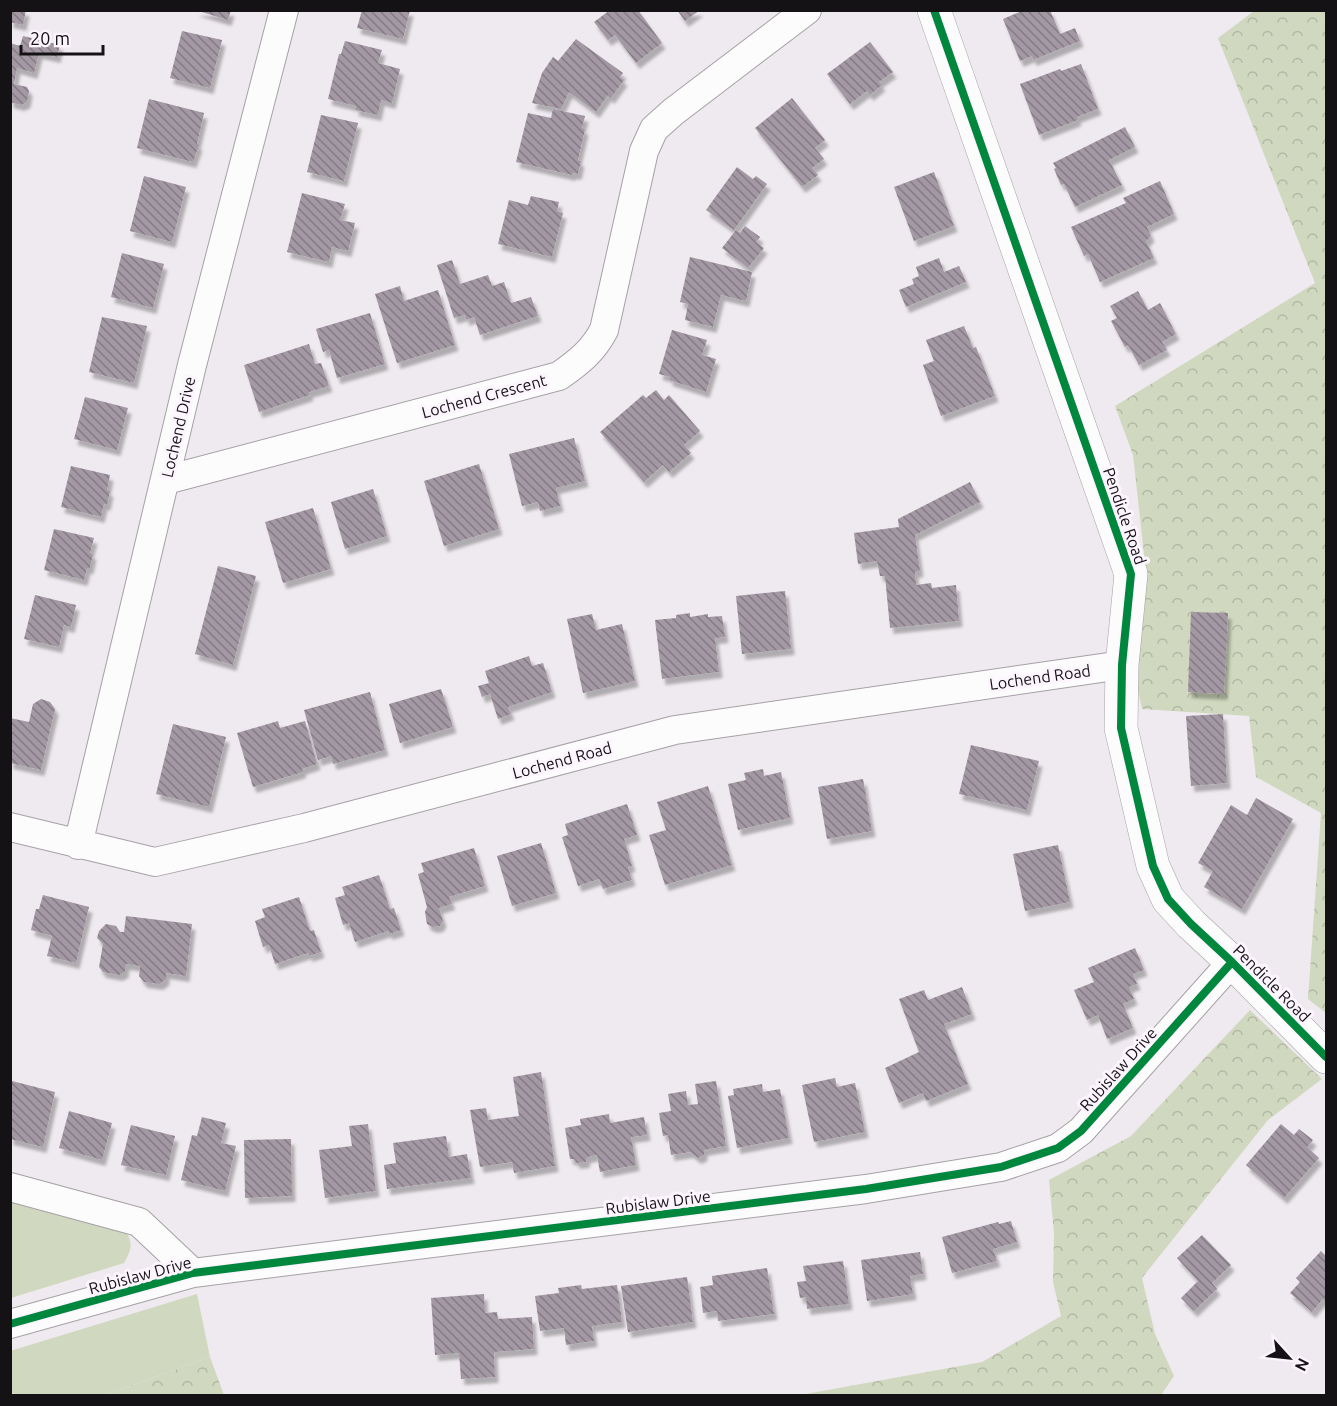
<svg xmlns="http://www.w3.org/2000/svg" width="1337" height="1406" font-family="Ubuntu,sans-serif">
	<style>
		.grass { fill: #d0d9bf }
		.forest { fill: url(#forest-crowns) }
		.building { fill: url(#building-back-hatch); filter: url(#shadow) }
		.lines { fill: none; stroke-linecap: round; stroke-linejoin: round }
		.street-casing { stroke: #a5a1a5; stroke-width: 30 }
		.secondary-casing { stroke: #a5a1a5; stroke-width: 34 }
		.street { stroke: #fdfcfd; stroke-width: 28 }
		.secondary { stroke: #fdfcfd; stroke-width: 33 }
		.cycleway-casing { stroke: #fdf5fe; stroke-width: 11 }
		.cycleway { stroke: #00873e; stroke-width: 8 }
		.labels { text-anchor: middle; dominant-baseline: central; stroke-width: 6; stroke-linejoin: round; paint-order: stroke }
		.street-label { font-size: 16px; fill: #151215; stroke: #fdf5fe }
	</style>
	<defs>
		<pattern id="forest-crowns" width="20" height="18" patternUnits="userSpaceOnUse" patternTransform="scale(1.5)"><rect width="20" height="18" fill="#d0d9bf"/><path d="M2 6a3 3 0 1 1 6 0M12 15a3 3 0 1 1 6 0" fill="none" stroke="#b2b9a3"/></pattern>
		<pattern id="building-back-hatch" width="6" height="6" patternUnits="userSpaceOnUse" patternTransform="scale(1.5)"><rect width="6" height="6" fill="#a398a4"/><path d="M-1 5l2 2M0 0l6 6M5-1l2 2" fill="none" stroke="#847b84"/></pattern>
		<filter id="shadow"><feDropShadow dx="3.5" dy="6" stdDeviation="1.5" flood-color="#0004"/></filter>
	</defs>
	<rect width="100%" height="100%" fill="#efeaef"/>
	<path class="grass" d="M10 1198 123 1227C133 1242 133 1247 124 1263L11 1298Z
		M197 1294 210 1357 105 1395 16 1396 11 1392 10 1351Z"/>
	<path class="forest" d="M1254 11H1326V1013L1308 999 1321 813 1256 777 1249 716 1142 709 1133 665 1145 563 1133 455 1115 406 1315 283 1218 38Z
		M1250 1010 1322 1079 1268 1120 1142 1278 1155 1334 1174 1376 1161 1395H800L982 1362 1061 1316 1053 1282 1054 1233 1049 1180 1131 1136Z
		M210 1357 224 1395H105Z"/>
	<path class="building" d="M10 10H26L23 25 10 22Z
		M195 10H231L228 20Z
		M362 10H410L403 39 357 28Z
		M610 10H638L662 43 636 63 615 35 608 40 594 22Z
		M677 10H700L685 21Z
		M1024 10H1050L1060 34 1075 28 1080 41 1033 60 1032 56 1020 61 1003 19Z
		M182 31 222 40 210 88 170 78Z
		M23 36 60 45 57 57 39 53 34 73 17 68 14 84 27 87 29 91 27 102 21 105 10 102V43L20 46Z
		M576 39 623 73 620 77 624 80 611 98 608 95 596 112 569 92 561 109 532 103 542 73 553 57 558 61Z
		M345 41 382 50 378 63 400 69 392 103 381 100 378 115 355 110 356 106 328 99 339 54H341Z
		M870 42 893 72 879 82 882 85 870 95 867 91 850 104 827 74Z
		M1081 64 1098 109 1077 117 1078 120 1039 135 1020 84 1060 69 1061 71Z
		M792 98 825 140 815 148 824 159 812 168 818 175 802 187 755 128Z
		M149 99 204 113 197 144 199 145 193 162 137 148Z
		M553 109 585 116 582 128 585 129 578 160 581 161 578 174 573 173 572 175 516 162 528 113 551 118Z
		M321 115 358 123 344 181 307 172Z
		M1125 127 1135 147 1109 160 1122 185 1075 207 1064 184 1061 185 1054 169 1056 168 1053 163Z
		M737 167 753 179 756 176 767 184 734 230 706 210Z
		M934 172 954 226 914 241 894 187Z
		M144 176 186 187 172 242 130 231Z
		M1160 181 1174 214 1147 227 1151 236 1146 241 1154 258 1100 282 1088 254 1084 256 1071 227 1126 203 1123 198Z
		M302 193 345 204 340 220 355 223 348 251 332 247 329 262 287 252Z
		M531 196 559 202 557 211 563 213 552 257 498 244 509 200 528 205Z
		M745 226 760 237 756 242 764 248 748 268 722 248 736 230 740 233Z
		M122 253 164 264 153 308 111 297Z
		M690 257 752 272 746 301 721 295 713 327 685 320 688 304 680 302Z
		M939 258 944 272 959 266 966 282 906 307 899 290 914 284 912 279 919 276 916 267Z
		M452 260 460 284 488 275 492 286 504 282 511 303 531 297 538 316 480 335 474 317 466 320 465 315 454 318 437 265Z
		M400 286 404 301 438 290 455 345 397 363 375 294Z
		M1138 291 1148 310 1160 303 1176 334 1162 342 1167 350 1139 365 1128 345 1125 347 1111 321 1117 318 1110 306Z
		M370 313 385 364 337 378 329 350 323 352 316 329Z
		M102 317 147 326 134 383 89 372Z
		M964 326 973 348 976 347 995 396 941 416 923 365 934 361 926 340Z
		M672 330 707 340 702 355 716 359 706 392 669 380 670 377 659 374Z
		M309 344 315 364 321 363 329 386 309 392 310 395 259 412 244 365Z
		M656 390 664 400 669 395 700 431 684 445 691 453 669 472 663 465 644 482 600 432 643 395 646 398Z
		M85 397 128 408 117 450 74 439Z
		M574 438 585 481 556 488 560 506 540 511 538 502 522 506 509 454Z
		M479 464 499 529 444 546 424 481Z
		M71 466 110 475 107 490 110 491 107 505 104 504 101 517 61 507Z
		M970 482 980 502 915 535 920 571 915 572 916 585 931 583 932 588 956 585 959 621 890 628 885 576H880L877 561 858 564 854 533 899 527 898 519Z
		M373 489 387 536 345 549 331 502Z
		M313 508 331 569 283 583 265 522Z
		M54 529 94 538 90 553 93 554 90 568H87L84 580 44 570Z
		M218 566 256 576 233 665 195 654Z
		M785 591 791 649 742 654 736 596Z
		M35 595 76 605 71 627 64 625 59 647 24 639Z
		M1191 612 1228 613 1224 694 1188 692Z
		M690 613V617L708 614V617L722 616 725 637 715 638 719 672 662 679 655 620 676 618V615Z
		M592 614 596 630 622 624 635 681 583 693 567 619Z
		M529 656 532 666 543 663 552 692 508 707 511 714 498 719 490 694 482 697 478 686 489 683 485 671Z
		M441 689 453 727 400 743 389 704Z
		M370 692 385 750 333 764 331 756 318 760 304 710Z
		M41 699 50 702 55 709 41 770 10 763V718L29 722 33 704Z
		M1223 714 1227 783 1191 786 1186 716Z
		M278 721 280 728 305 721 317 764 302 769 303 772 253 787 237 733Z
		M173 724 226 737 209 807 156 794Z
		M971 745 1039 761 1027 810 959 794Z
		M763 769 764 776 781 772 790 818 738 830 728 784 746 780 744 773Z
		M863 779 872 831 827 839 818 787Z
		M708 786 732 865 665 885 649 835 666 830 657 802Z
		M1256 798 1293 819 1242 909 1204 887 1213 871 1198 863 1231 805 1247 815Z
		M627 804 637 835 624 839 632 866 628 867 632 880 603 889 599 879 578 886 562 837 568 835 565 824Z
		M541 843 556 893 512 906 497 856Z
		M1058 845 1070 902 1025 911 1013 854Z
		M474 848 485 886 449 897 452 904 439 908 443 921 440 926 433 927 427 924 425 912 427 907 418 874 424 872 421 863Z
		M379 875 390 909 394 908 401 930 389 934 388 931 355 942 349 923 343 925 335 898 345 895 342 887Z
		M43 895 89 907 76 963 47 956 52 936 31 930 36 909H39Z
		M299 897 310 931 314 930 321 952 309 956 308 953 275 964 269 945 263 947 255 921 265 917 262 909Z
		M126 916 192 924 186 976 166 973V979L160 984 144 982 139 976 140 966 126 964 125 972 119 975 103 972 99 967 103 944 97 938 99 931 106 924 116 926 120 932H124Z
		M1135 948 1144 970 1133 974 1137 984 1129 987 1134 999 1123 1004 1133 1028 1107 1039 1098 1015 1087 1020 1074 990 1094 982 1088 968Z
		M962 987 972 1014 944 1024 968 1084 926 1101 923 1093 899 1103 885 1068 919 1052 899 999 924 990 928 1000Z
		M541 1072 555 1166 514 1173 512 1162 480 1167 470 1110 486 1108 488 1120 519 1116 513 1077Z
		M835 1078 837 1087 855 1083 865 1132 814 1142 802 1085Z
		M12 1081 55 1092 43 1147 10 1139Z
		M716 1081 726 1146 704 1150V1155L698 1158 690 1152 671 1155 668 1135 663 1136 659 1113 671 1111 668 1094 686 1091 688 1105 698 1104 695 1084Z
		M762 1084 763 1092 780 1089 789 1138 737 1148 728 1096 734 1095 733 1089Z
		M69 1111 112 1123 102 1160 59 1148Z
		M609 1114 610 1123 644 1117 647 1135 631 1137 636 1165 600 1172 597 1155 587 1157 586 1162 577 1163 574 1159H570L565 1128 581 1125 580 1119Z
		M202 1117 226 1123 221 1143 236 1146 225 1191 181 1180 192 1135 197 1136Z
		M368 1124 376 1191 325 1198 319 1150 352 1146 349 1126Z
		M1281 1124 1294 1135 1299 1129 1313 1140 1307 1147 1319 1158 1284 1198 1246 1165Z
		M131 1125 175 1136 166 1175 121 1165Z
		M446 1136 449 1157 467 1154 471 1178 387 1189 384 1165 396 1163 393 1143Z
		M291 1139 292 1196 245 1198 244 1140Z
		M1011 1221 1017 1242 993 1249 997 1261 952 1273 942 1237 998 1222 999 1224Z
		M1202 1235 1231 1265 1212 1283 1217 1289 1194 1311 1181 1298 1198 1281 1177 1258Z
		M1321 1251 1326 1256V1302L1323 1299 1312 1312 1290 1293 1300 1282 1296 1278Z
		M920 1252 923 1274 910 1276 913 1294 867 1301 861 1260Z
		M843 1261 849 1304 807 1309 806 1297 800 1298 797 1282 806 1281 803 1266Z
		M767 1268 774 1314 718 1321 717 1311 703 1313 700 1287 713 1285 712 1276Z
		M687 1277 693 1322 628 1332 621 1286Z
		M581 1285 582 1289 617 1285 622 1322 592 1326 594 1341 566 1345 564 1328 540 1331 535 1296 559 1293 558 1288Z
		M484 1294 485 1313 497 1312 498 1319 532 1317 534 1349 494 1352 495 1377 461 1379 459 1353 435 1355 431 1298Z"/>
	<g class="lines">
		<g class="street-casing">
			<path id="street" d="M166 480 559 376C579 362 593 351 604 330L644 151 654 129 673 112 807 10
				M10 827 155 862 304 828 675 730 1122 665
				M78 845 192 365 284 10
				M10 1187 139 1222 193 1273
				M10 1324 193 1273 866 1189 1001 1167 1058 1148 1081 1131 1232 962"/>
		</g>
		<g class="secondary-casing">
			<path id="secondary" d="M934 10 1131 574 1122 665 1121 728 1153 866 1168 899 1191 924 1232 962 1326 1057"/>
		</g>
		<use href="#street" class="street"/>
		<use href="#secondary" class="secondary"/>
		<g class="cycleway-casing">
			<path id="cycleway" d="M934 10 1131 574 1122 665 1121 728 1153 866 1168 899 1191 924 1232 962 1326 1057
				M10 1324 193 1273 866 1189 1001 1167 1058 1148 1081 1131 1232 962"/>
		</g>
		<use href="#cycleway" class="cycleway"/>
	</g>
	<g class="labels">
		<g class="street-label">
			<text transform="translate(484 396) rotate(-15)">Lochend Crescent</text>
			<text transform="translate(178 427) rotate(-77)">Lochend Drive</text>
			<text transform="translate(1125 516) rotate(71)">Pendicle Road</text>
			<text transform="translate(1040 677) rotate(-8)">Lochend Road</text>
			<text transform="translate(562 760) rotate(-15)">Lochend Road</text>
			<text transform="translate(1272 983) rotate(45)">Pendicle Road</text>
			<text transform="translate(1118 1069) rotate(-48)">Rubislaw Drive</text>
			<text transform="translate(658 1202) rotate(-7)">Rubislaw Drive</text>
			<text transform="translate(140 1275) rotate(-15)">Rubislaw Drive</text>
		</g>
	</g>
	<rect width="1337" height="1406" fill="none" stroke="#151215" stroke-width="24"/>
	<g transform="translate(1289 1358) rotate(117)" stroke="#fdf5fe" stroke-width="4.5" paint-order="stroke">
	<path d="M0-4.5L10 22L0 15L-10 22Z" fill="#151215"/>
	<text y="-9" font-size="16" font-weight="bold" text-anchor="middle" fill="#151215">N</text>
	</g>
	<path d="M21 45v9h82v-9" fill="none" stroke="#151215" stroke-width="3"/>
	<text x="30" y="45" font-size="18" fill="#151215" stroke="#fdf5fe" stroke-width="4.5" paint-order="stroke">20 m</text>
</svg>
